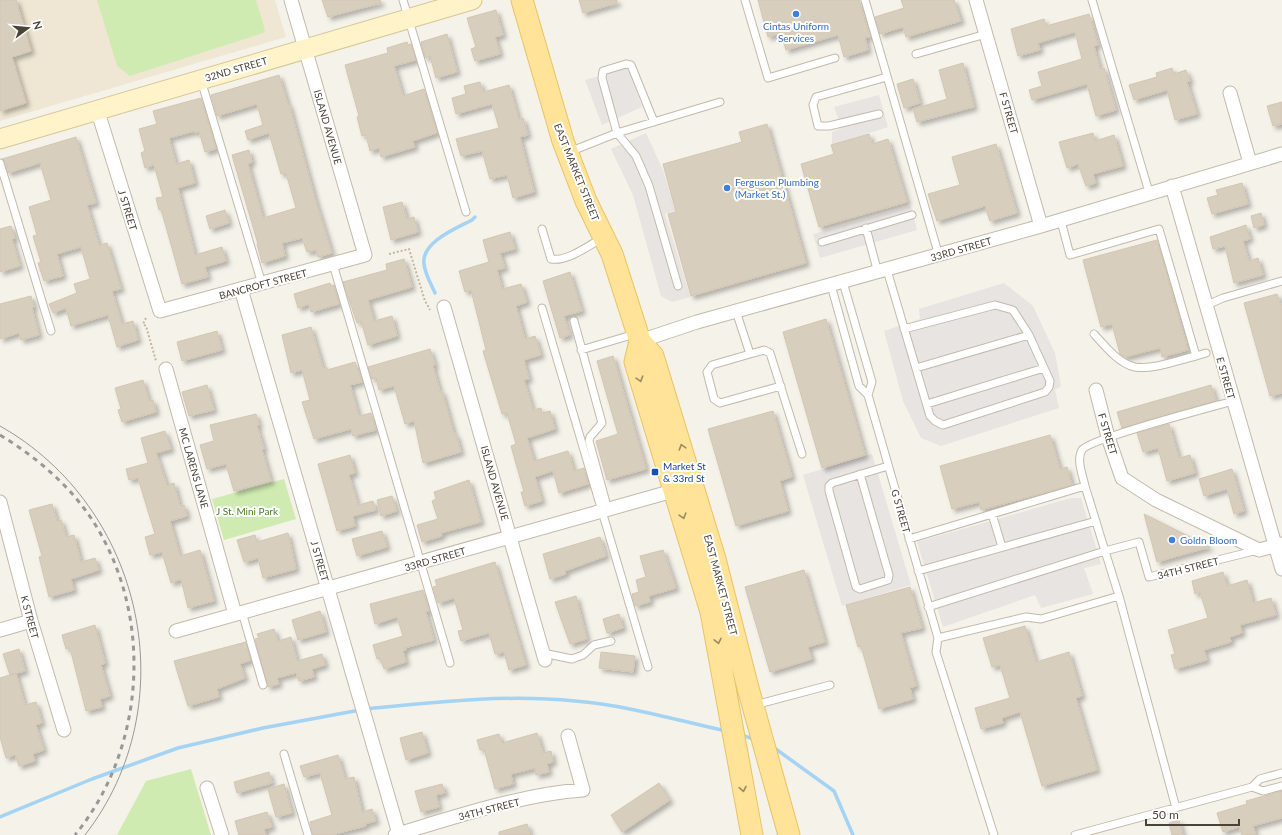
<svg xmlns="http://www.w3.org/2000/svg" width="1282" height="835" font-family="Lato,sans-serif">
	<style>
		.education { fill: #efe7d3 }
		.green { fill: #d0ebb1 }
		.parking { fill: #e7e4e1 }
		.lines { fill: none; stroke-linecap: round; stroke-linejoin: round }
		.stream { stroke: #a4d3f4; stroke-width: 3.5 }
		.building { fill: #d8cebe; stroke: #d3c6b1; filter: url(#shadow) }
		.lane-casing { stroke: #c2baab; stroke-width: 9 }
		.street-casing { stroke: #c2baab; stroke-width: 15 }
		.secondary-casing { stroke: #d7c797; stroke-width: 21 }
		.primary-casing { stroke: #eac263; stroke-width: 23 }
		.path { stroke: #c4b69c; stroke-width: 2; stroke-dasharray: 2 2; stroke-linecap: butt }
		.lane { stroke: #fff; stroke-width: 7 }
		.street { stroke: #fff; stroke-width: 13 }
		.secondary { stroke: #fff3ca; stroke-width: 19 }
		.primary { stroke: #ffe399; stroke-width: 21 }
		.tram { stroke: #989898; stroke-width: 1 }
		.rail { stroke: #989898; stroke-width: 3; stroke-dasharray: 5 5; stroke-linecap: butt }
		.oneway { stroke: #9b8b63 }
		.shop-dot { fill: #3f7fe0; stroke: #fff; stroke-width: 1.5 }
		.transit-dot { fill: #1a4fb4; stroke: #fff; stroke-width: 1.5 }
		.labels { text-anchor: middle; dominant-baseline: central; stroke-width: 4; stroke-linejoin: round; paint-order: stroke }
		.shop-label { font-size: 10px; fill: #366cbe; stroke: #fff; text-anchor: start }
		.street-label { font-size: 10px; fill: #4a4337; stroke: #fff }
		.transit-label { font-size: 10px; fill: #164399; stroke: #fff; text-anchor: start }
		.park-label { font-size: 10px; fill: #477f26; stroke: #fff }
	</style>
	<defs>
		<filter id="shadow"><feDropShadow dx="3.5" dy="3.5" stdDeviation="2" flood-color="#0004"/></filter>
	</defs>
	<rect width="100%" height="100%" fill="#f5f2e9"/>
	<path class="education" d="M0 0H275L286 37 0 121Z"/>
	<path class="green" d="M97 0H256L265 30 263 33 130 76 117 66Z
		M284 479 296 519 224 540 212 499Z
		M191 769 211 835H117L146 781Z"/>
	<path class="parking" d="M628 68 642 107 602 125 585 80Z
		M879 95 888 127 832 145V132L842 128 834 107Z
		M646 133 662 168 675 211 665 214 690 297 672 302 661 296 633 195 611 149Z
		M911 206 917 230 820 258 813 234Z
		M1004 283 1033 306 1055 353 1061 386 1055 390 1059 408 941 446 921 438 903 401 884 331 920 319 919 309Z
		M872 454 911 585 842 606 803 475Z
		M1071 498H1081L1101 564 1084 568 1093 594 1041 608 1035 595 943 627 917 542Z"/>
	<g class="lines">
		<path class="stream" d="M435 293C431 284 425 274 424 264 421 242 457 228 472 220L475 217
			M366 709C435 702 505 694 575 701 626 705 676 720 726 731
			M740 734 755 740
			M773 747 834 791 853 835
			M0 817 92 779 178 748 263 728 360 710"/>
	</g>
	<path class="building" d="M0 0H16L31 51 12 57 26 103 0 111Z
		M322 0H380L381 3 328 17Z
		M579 0H617V3L583 13Z
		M758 0H859L870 37 865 38 868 50 844 57 838 35 786 50 781 33 768 37Z
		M901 0H954L961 21 906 37 903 27 880 34 875 17 904 8Z
		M496 10 503 35 495 37 500 54 475 61 471 49 476 47 467 18Z
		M1089 14 1098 45 1094 46 1100 69 1104 68 1116 110 1096 116 1087 84 1032 100 1029 90 1042 86 1038 72 1082 59 1075 32 1038 43 1040 50 1018 56 1011 29 1044 19 1046 26Z
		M447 34 457 72 436 78 430 56 425 58 421 42Z
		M407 42 408 45 411 44 416 60 394 66 403 96 424 89 437 133 413 141 415 147 381 157 379 148 370 151 366 135 362 136 357 117 359 116 345 65 388 53 387 48Z
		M963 63 974 107 917 122 913 109 947 99 939 70Z
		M1172 68 1174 74 1186 70 1190 81 1187 82 1197 114 1175 120 1167 90 1134 100 1129 85 1157 77 1156 73Z
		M279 75 288 105 289 104 316 202 332 253 318 257 316 250 307 252 302 238 282 243 285 256 262 263 257 244H258L232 155 249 150 252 162 248 164 263 218 296 208 286 173 281 174 269 133 248 140 245 131 263 125 257 104 217 116 211 95Z
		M913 79 920 103 904 108 897 84Z
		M480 82 483 92 509 85 519 120 523 118 528 135 520 137 534 192 513 198 507 175 490 179 482 151 461 156 456 139 499 128 492 104 456 114 452 98 466 94 464 86Z
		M201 98 216 149 205 152 199 131 195 133V131L169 138 176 164 189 160 195 183 178 188 195 255 222 247 226 261 205 267 208 277 182 284 161 209 159 210 156 198 163 197 154 165 145 168 141 153 145 151 139 129 157 124 153 111Z
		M1282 102V124L1273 126 1267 106Z
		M767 124 806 263 691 296 668 214 676 212 663 164 742 142 739 132Z
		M1093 133 1095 141 1114 135 1123 166 1093 174 1096 183 1086 186 1078 164 1067 168 1059 142Z
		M869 134 872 144 888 139 907 202 819 227 801 164 834 154 831 145Z
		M76 137 96 203 87 205 99 245 107 243 121 289 112 291 122 324 133 321 138 340 117 347 108 315 71 326 66 308 53 313 49 304 77 293 74 284 90 279 81 247 57 254 63 276 44 281 38 263 41 262 33 236 37 235 29 207 51 200 40 163 8 173 2 159Z
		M996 144 1017 213 990 221 985 206 937 221 928 194 960 185 952 157Z
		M1242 183 1248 204 1212 214 1207 198 1218 195 1216 190Z
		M402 202 407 219 414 217 418 232 391 240 383 207Z
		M225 210 229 223 210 229 206 216Z
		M1261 213 1264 225 1254 228 1251 216Z
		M1246 225 1250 239 1243 241 1249 261 1258 258 1263 275 1234 283 1225 246 1213 249 1210 237Z
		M11 226 15 238 12 239 20 266 0 272V229Z
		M510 232 515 249 500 253 505 268 497 270 502 289 521 284 527 302 516 306 525 339 535 336 541 355 524 360 529 379 524 380 533 410 541 408 542 413 550 411 555 429 527 438 534 461 568 451 574 471 584 468 588 484 559 493 553 471 535 477 542 501 525 506 521 492H524L511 446 516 444 507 413 502 414 483 351 486 350 471 290 465 292 459 271 489 262 483 240Z
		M1157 240 1188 350 1162 357 1160 348 1125 357 1120 354 1112 324 1101 327 1083 260Z
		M404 259 412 287 368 300 374 321 392 316 397 336 368 345 361 321 357 323 343 282 387 270 386 264Z
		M570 272 582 311 564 316 570 335 560 338 543 281Z
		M330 283 331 286 334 285 339 304 311 312 309 304 298 308 294 294Z
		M1277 294 1280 304H1282V393L1270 396 1244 303Z
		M31 296 34 307 32 308 39 335 21 340 19 333 0 339V304Z
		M826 319 865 455 822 468 783 332Z
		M311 327 323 368 326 367 327 370 355 362 362 382 350 385 359 416 371 413 376 430 353 436 351 429 314 439 302 402 310 400 302 370 291 373 282 335Z
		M217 331 222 350 182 361 177 342Z
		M430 349 435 365 433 366 440 392 442 391 454 434H456L461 452 423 463 414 421 405 424 394 386 379 390 376 378 372 379 368 367Z
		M613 356 646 469 607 480 596 441 618 434 597 361Z
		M143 380 149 401 153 400 156 412 122 422 118 410 121 409 115 388Z
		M207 385 214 410 189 416 182 392Z
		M1211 385 1216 401 1122 428 1117 412Z
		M773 411 792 477 780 481 788 511 736 526 708 429Z
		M256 414 259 425 257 426 264 449 262 450 271 481 234 491 226 464 207 469 200 445 214 441 210 425Z
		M1169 424 1179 458 1190 455 1195 473 1167 481 1158 448 1143 452 1137 433Z
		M165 431 171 449 156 453 167 485 174 483 180 506 184 505 187 516 170 521 180 556 200 550 214 601 188 608 181 579 171 583 162 552 150 555 145 537 155 534 138 478 129 480 126 469 148 463 141 438Z
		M1050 435 1060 469 1067 467 1072 485 981 510 979 502 952 509 940 466Z
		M350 455 355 473 349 475 358 505 373 501 376 510 353 516 355 526 337 531 318 464Z
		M1232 469 1244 511 1234 514 1227 489 1204 496 1199 479Z
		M469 480 481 522 441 533 442 536 422 542 417 525 438 519 432 501 436 499 434 492Z
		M392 496 397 511 381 516 377 500Z
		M52 504 57 521 61 520 66 537 74 535 81 562 95 558 99 570 71 579 74 590 49 597 39 557 42 556 29 510Z
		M1144 514 1210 547 1157 562Z
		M382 531 387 547 357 556 352 539Z
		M288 533 296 569 263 578 258 558 244 562 237 540 255 535 257 542Z
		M600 537 606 556 565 571 566 574 550 579 543 554Z
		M663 550 676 588 649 596 650 602 635 606 632 594 639 592 636 580 646 577 640 556Z
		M495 562 526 665 509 670 504 652 495 654 489 633 461 641 458 631 463 630 454 598 438 603 433 587 437 586 435 580Z
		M804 570 825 642 808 647 812 659 770 672 745 587Z
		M1223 572 1227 586 1247 580 1253 603 1271 598 1276 615 1240 625 1242 633 1230 637 1231 642 1204 650 1207 660 1175 669 1171 655 1175 654 1168 630 1208 618 1200 592 1195 594 1192 581Z
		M910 587 922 628 901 633 916 686 910 688 913 699 879 709 861 646 858 647 846 605Z
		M423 590 429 611 426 612 434 640 405 648 406 650 403 651 406 662 384 669 380 658 377 659 373 645 403 636 397 617 375 624 370 604Z
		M576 596 587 639 570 644 555 602Z
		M320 611 326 632 298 640 292 620Z
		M619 614 623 628 607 633 603 619Z
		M95 625 105 663 101 665 110 696 100 699 102 707 86 711 70 648 66 649 62 635Z
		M1025 626 1036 662 1069 652 1082 696 1076 698 1097 770 1042 786 1020 712 1002 718 1003 723 981 729 975 708 1010 698 1000 665 992 667 983 638Z
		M274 629 278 641 291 637 297 661 322 654 325 665 312 669 314 677 299 681 296 673 277 678 279 684 268 687 255 639 259 638 257 634Z
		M246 642 251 660 240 664 245 678 217 689 219 697 188 706 174 661Z
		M19 649 25 671 10 675 3 654Z
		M601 652 635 656 633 672 599 668Z
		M16 673 25 705 36 702 42 723 36 725 44 750 33 754 35 761 19 766 15 755 6 758 0 737V678Z
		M422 732 428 753 406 760 400 738Z
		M537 733 543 753 551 751 553 762 547 764 549 772 536 775 535 768 511 774 513 784 495 789 484 749 480 750 477 740 499 734 502 743Z
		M338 755 345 779 354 777 362 812 372 809 376 821 365 824 366 826 331 835H313L310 822 332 815 320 773 304 777 300 766Z
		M269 772 272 783 237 793 234 782Z
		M659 783 670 800 622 832 611 815Z
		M284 784 292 813 276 817 268 789Z
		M442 784 445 793 436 795 439 807 421 812 415 791Z
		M1282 791V818L1253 826 1256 835H1242L1239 827 1223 832 1217 813 1247 804 1246 801Z
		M267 812 272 827 264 829 266 835H239L235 821Z
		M1179 820 1183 835H1172L1169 823Z
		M527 824 531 835H499V832Z"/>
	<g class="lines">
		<g class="lane-casing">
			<path id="lane" d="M403 0 466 212
				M745 0 768 78 835 58
				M865 0 939 256
				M1092 0 1149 192
				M916 54 986 34
				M201 80 262 284
				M879 114 829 126H818L813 105 816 97 887 77
				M654 122 631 65 626 64 603 71 602 78 617 133 636 156 649 186 678 286
				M569 152 617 133 720 102
				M0 163 51 331
				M1061 221 1070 255 1159 229 1196 356 1206 353
				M866 228 878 273
				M542 229 551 259C567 262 588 246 602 238
				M822 242 912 215
				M333 264 450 663
				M887 270 930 416 935 421 943 425 1045 392 1049 387 1050 381 1029 335 1013 310 995 305 904 329
				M843 282 872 382 868 395 938 638
				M831 285 859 386 868 395
				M1207 305 1223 298 1282 281
				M542 308 648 667
				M736 311 750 354 712 365 707 372 714 399 720 403 781 386
				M574 321 602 423 590 437 589 441 608 510
				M1094 334C1104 345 1119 364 1135 367 1154 370 1178 360 1196 356
				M581 350 635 334
				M750 354 764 350 770 353 802 454
				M916 368 1029 335
				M927 404 1044 368
				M860 474 889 575 888 580 860 589 856 587 829 491V486L832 483 888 466
				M992 514 1002 547
				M909 539 1085 486C1083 476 1076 460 1082 450 1089 439 1212 407 1233 401
				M918 571 1096 521
				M1119 596 1176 808
				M928 607 1105 551 1085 486
				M242 612 263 685
				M543 653 572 659 583 655 594 645 611 641
				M755 705 830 685
				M284 754 308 835
				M1282 773 1260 779 1252 787 1263 791 1282 786
				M994 835 936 652 938 638 1026 617 1041 619 1119 596 1105 551 1139 542 1149 577 1258 550
				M1075 835 1252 787"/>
		</g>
		<g class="street-casing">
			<path id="street" d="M976 0 1041 226
				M1230 93 1250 163
				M97 109 160 311 365 255 291 0
				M1172 186 1282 569
				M241 289 399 834
				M444 307 545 660
				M640 341 697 322 1041 226 1282 154
				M166 369 235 614
				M1096 390 1108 437 1122 478 1156 500 1259 550 1282 544
				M0 502 31 621 64 730
				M0 630 31 621
				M176 631 680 489
				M207 788 222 835
				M395 835C454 817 523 794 583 790L568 736"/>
		</g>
		<g class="secondary-casing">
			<path id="secondary" d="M0 139 472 0"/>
		</g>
		<g class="primary-casing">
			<path id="primary" d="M522 0 563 141 586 201 612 254 640 341 653 356 715 559 748 688 789 835
				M640 341 635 362 711 612 752 835"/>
		</g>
		<path class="path" d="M389 254 409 249 425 301 430 310
			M146 318 143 324 146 326 156 361"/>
		<use href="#lane" class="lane"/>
		<use href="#street" class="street"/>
		<use href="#secondary" class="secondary"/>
		<use href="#primary" class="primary"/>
		<path class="tram" d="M0 426C144 507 187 704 85 835"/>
		<path class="rail" d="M0 435C36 457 67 483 91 518 154 613 147 747 75 835"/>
	</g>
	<defs><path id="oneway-chevron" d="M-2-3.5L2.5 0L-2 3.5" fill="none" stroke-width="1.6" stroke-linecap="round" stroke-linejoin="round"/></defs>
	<g class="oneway">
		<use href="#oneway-chevron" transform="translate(640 379) rotate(73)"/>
		<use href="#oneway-chevron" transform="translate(682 447) rotate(-107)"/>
		<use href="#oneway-chevron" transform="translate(683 516) rotate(73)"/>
		<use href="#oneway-chevron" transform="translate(718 641) rotate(78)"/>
		<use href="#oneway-chevron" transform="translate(743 789) rotate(79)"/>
	</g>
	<g class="shop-dot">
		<circle cx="796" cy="14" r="4"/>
		<circle cx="727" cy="188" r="4"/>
		<circle cx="1172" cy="540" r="4"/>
	</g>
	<rect class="transit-dot" x="651" y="468" width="8" height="8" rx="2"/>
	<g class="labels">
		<g class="shop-label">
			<text x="796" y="26" text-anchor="middle">Cintas Uniform<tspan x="796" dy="12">Services</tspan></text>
			<text x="735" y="182">Ferguson Plumbing<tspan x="735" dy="12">(Market St.)</tspan></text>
			<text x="1180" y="540">Goldn Bloom</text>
		</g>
		<g class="street-label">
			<text transform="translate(236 69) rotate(-16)">32ND STREET</text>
			<text transform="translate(1009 113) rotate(74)">F STREET</text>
			<text transform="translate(328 127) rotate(74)">ISLAND AVENUE</text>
			<text transform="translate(577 172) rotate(68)">EAST MARKET STREET</text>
			<text transform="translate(128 210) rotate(73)">J STREET</text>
			<text transform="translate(961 249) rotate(-16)">33RD STREET</text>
			<text transform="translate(263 284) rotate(-15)">BANCROFT STREET</text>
			<text transform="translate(1226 378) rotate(74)">E STREET</text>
			<text transform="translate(1108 434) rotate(73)">F STREET</text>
			<text transform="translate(194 468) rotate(74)">MC LARENS LANE</text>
			<text transform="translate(495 483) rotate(74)">ISLAND AVENUE</text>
			<text transform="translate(901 511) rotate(74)">G STREET</text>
			<text transform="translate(435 559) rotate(-16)">33RD STREET</text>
			<text transform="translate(320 561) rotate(74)">J STREET</text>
			<text transform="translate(1188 568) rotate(-14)">34TH STREET</text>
			<text transform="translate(721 585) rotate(75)">EAST MARKET STREET</text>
			<text transform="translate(30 617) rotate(75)">K STREET</text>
			<text transform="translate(489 809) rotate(-14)">34TH STREET</text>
		</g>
		<g class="transit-label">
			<text x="663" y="466">Market St<tspan x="663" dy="12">&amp; 33rd St</tspan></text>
		</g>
		<g class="park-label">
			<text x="247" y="511">J St. Mini Park</text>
		</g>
	</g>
	<g transform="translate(28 28) rotate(74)" stroke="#ffffff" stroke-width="3" paint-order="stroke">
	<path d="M0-3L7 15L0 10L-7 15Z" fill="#4a4337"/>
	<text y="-6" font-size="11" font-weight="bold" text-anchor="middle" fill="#4a4337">N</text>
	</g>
	<path d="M1146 819v6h93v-6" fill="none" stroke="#4a4337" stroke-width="2"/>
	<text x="1152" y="819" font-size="12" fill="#4a4337" stroke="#ffffff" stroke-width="3" paint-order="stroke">50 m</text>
</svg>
